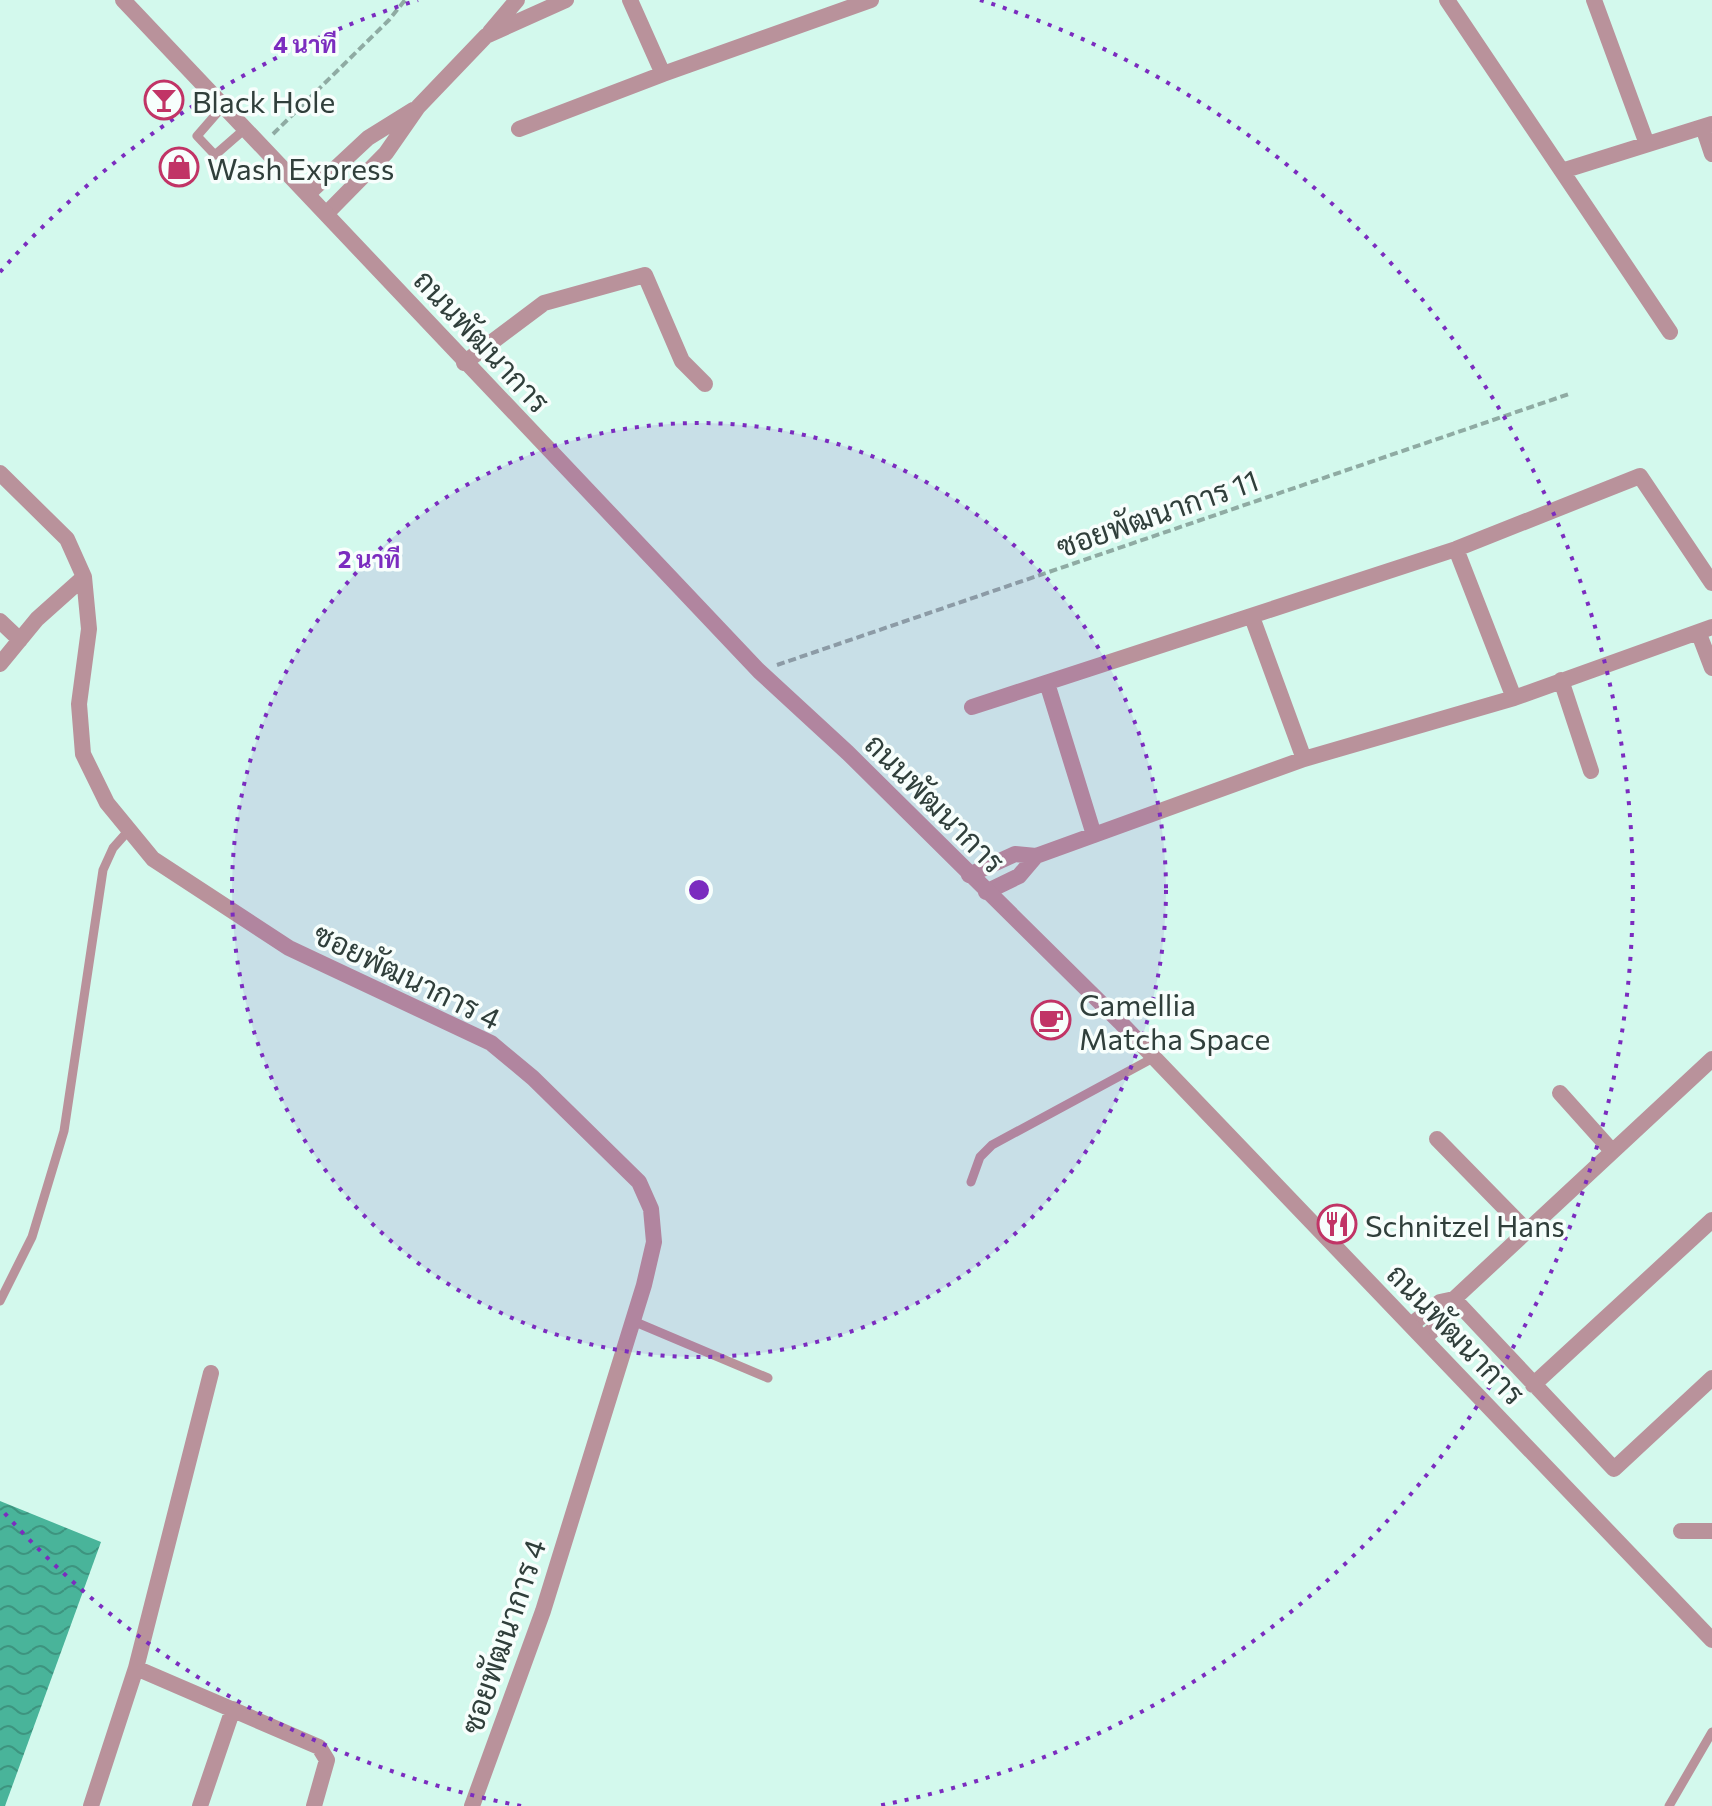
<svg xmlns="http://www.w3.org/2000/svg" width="1712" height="1806" font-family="Commissioner,Sarabun,sans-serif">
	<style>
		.water { fill: url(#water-waves) }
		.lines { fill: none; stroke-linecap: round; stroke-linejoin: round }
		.path { stroke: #8faba3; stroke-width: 4; stroke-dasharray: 8 4; stroke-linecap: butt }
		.service { stroke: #b9929b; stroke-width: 9 }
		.minor { stroke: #b9929b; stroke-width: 16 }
		.tertiary { stroke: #b9929b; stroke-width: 16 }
		.ring { fill: none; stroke: #7b2cbf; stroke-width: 4; stroke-dasharray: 4 8 }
		.labels { text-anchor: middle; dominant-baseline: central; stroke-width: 7; stroke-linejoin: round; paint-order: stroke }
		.poi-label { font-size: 30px; fill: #303f3b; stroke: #f7fefc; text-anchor: start }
		.street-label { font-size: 30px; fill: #303f3b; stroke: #f7fefc }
		.centre { fill: #7b2cbf; stroke: #f7fefc; stroke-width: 4 }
		.ring-label { font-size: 24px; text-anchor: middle; font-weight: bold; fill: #7b2cbf; stroke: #f7fefc; stroke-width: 7; stroke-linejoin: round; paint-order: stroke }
	</style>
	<defs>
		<pattern id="water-waves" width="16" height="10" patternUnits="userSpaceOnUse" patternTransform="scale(2)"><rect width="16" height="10" fill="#49b49a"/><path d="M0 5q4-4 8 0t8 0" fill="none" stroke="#3d947f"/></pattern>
	</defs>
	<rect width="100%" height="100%" fill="#d3f9ed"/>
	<path class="water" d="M0 1501 101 1542 5 1806H0Z"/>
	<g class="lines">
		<path class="path" d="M273 134 389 20 405 0
			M777 665 1569 394"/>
		<path class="service" d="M224 105 197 136 215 155 246 128
			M971 1182 980 1157 992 1145 1153 1058
			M0 1301 32 1237 64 1131 103 870 113 848 129 830
			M633 1321 768 1378
			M1669 1806 1712 1732"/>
		<path class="minor" d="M630 0 663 74 871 0
			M1447 0 1670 332
			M1594 0 1647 144
			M490 32 517 0
			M1703 127 1712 154
			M519 129 663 74
			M1562 171 1712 124
			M309 193 368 138 413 110
			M327 213 386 153 418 107 486 36 566 0
			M464 363 544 303 645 275 682 361 705 384
			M0 473 67 539 84 577 89 629 79 704 83 754 107 803 153 859 289 948 491 1043 533 1078 639 1182 651 1209 654 1242 644 1285 543 1611 472 1806
			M1456 549 1514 698
			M1252 617 1304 759
			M0 621 20 640
			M1699 634 1712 668
			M0 664 37 619 84 577
			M1561 680 1591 771
			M1047 683 1094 835
			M972 707 1456 549 1640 476 1712 583
			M1036 856 1304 759 1514 698 1712 627
			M969 875 1015 854 1036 856 1019 876 986 892
			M1712 1059 1454 1299 1614 1469 1712 1378
			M1560 1093 1612 1151
			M1437 1139 1526 1230
			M1412 1324 1440 1302 1454 1299 1449 1316 1424 1338
			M1533 1385 1712 1220
			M1681 1531H1712
			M136 1668 319 1747 327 1760 314 1806
			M91 1806 136 1668 211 1373
			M200 1806 233 1709"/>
		<path class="tertiary" d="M123 0 759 671 848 753 1120 1022 1712 1640"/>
	</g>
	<circle cx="699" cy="890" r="467" fill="#7b2cbf" fill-opacity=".12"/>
	<g class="ring">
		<circle cx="699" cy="890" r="467"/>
		<path d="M521 1806A933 933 0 0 1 0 1508M0 272A933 933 0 0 1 418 0M980 0A933 933 0 0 1 877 1806"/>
	</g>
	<defs>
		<g id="bar-ring" transform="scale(2)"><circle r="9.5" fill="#f7fefc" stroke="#c13466" stroke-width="1.5"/><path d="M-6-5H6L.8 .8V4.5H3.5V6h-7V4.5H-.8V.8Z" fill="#c13466"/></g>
		<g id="shop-ring" transform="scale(2)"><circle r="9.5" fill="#f7fefc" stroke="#c13466" stroke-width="1.5"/><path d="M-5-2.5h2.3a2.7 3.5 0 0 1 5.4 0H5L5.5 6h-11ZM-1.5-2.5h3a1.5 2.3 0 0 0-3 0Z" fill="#c13466"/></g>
		<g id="cafe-ring" transform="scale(2)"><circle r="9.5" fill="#f7fefc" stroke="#c13466" stroke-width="1.5"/><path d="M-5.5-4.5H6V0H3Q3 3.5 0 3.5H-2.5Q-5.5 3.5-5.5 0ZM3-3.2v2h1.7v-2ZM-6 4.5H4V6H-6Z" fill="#c13466"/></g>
		<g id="restaurant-ring" transform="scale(2)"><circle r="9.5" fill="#f7fefc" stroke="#c13466" stroke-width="1.5"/><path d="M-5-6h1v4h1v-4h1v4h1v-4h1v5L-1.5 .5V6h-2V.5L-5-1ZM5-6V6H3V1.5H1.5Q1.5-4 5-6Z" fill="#c13466"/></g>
	</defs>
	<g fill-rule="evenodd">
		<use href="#bar-ring" x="164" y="100"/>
		<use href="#shop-ring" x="179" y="167"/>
		<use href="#cafe-ring" x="1051" y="1020"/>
		<use href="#restaurant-ring" x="1337" y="1224"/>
	</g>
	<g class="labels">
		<g class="poi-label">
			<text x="192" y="100">Black Hole</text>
			<text x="207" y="167">Wash Express</text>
			<text x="1079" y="1003">Camellia<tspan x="1079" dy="34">Matcha Space</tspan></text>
			<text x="1365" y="1224">Schnitzel Hans</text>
		</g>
		<g class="street-label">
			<text transform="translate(483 340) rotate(47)">ถนนพัฒนาการ</text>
			<text transform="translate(1157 512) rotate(-19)">ซอยพัฒนาการ 11</text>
			<text transform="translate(936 802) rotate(45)">ถนนพัฒนาการ</text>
			<text transform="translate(408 975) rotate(26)">ซอยพัฒนาการ 4</text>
			<text transform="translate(1457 1333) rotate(46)">ถนนพัฒนาการ</text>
			<text transform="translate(502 1636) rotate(-71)">ซอยพัฒนาการ 4</text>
		</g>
	</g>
	<circle cx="699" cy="890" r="12" class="centre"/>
	<g class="ring-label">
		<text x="305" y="53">4 นาที</text>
		<text x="369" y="568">2 นาที</text>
	</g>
</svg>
